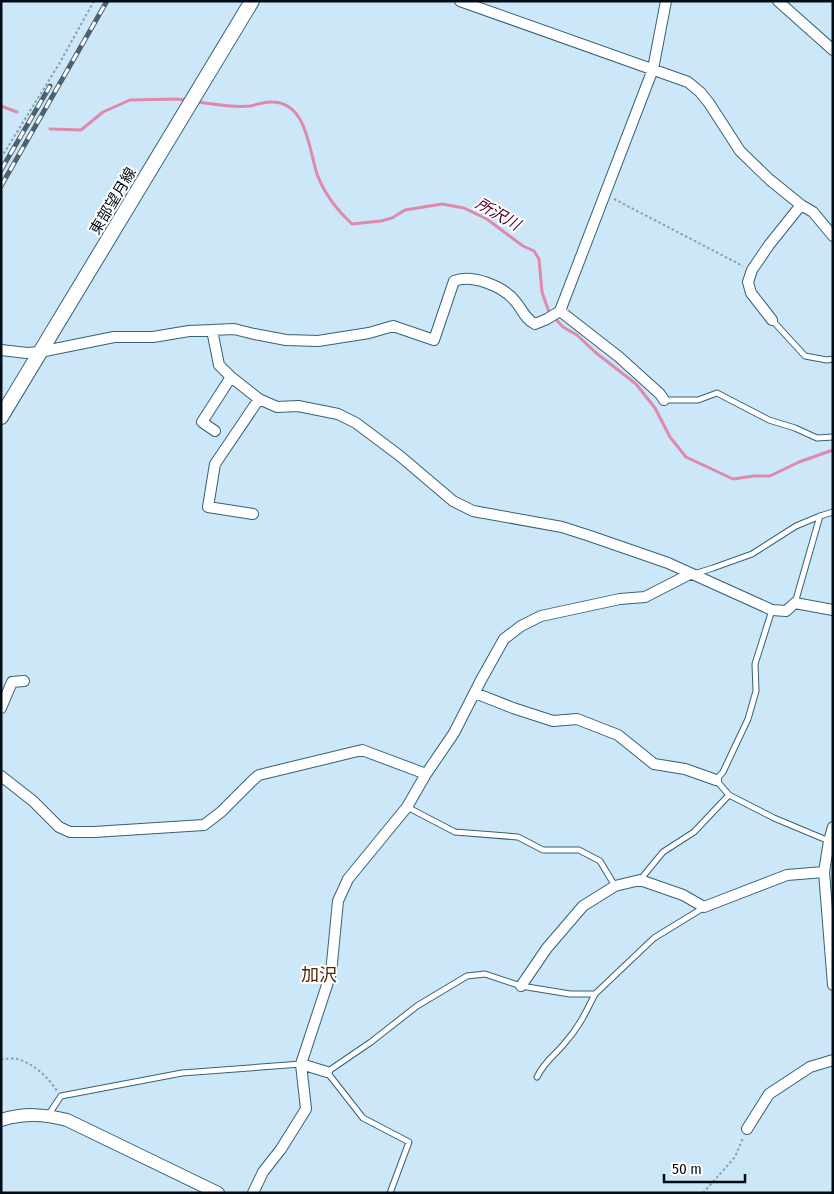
<svg xmlns="http://www.w3.org/2000/svg" width="834" height="1194" font-family="'Fira Sans Condensed','Noto Sans JP',sans-serif">
	<style>
		.lines { fill: none; stroke-linecap: round; stroke-linejoin: round }
		.stream { stroke: #de8aab; stroke-width: 3 }
		.service-casing { stroke: #366179; stroke-width: 7 }
		.minor-casing { stroke: #366179; stroke-width: 12 }
		.tertiary-casing { stroke: #366179; stroke-width: 14 }
		.secondary-casing { stroke: #366179; stroke-width: 16 }
		.path { stroke: #889fad; stroke-width: 2; stroke-dasharray: 2.5 2.5; stroke-linecap: butt }
		.service { stroke: #fff; stroke-width: 5 }
		.minor { stroke: #fff; stroke-width: 10 }
		.tertiary { stroke: #fff; stroke-width: 12 }
		.secondary { stroke: #fff; stroke-width: 14 }
		.rail-casing { stroke: #4f616d; stroke-width: 5 }
		.rail { stroke: #fff; stroke-width: 3; stroke-dasharray: 9; stroke-linecap: butt }
		.labels { text-anchor: middle; dominant-baseline: central; stroke-width: 4; stroke-linejoin: round; paint-order: stroke }
		.street-label { font-size: 15px; fill: #000d16; stroke: #fff }
		.water-label { font-size: 16px; font-style: italic; fill: #4f022c; stroke: #fff }
		.quarter-label { font-size: 18px; fill: #512600; stroke: #fff }
	</style>
	<rect width="100%" height="100%" fill="#cce7f8"/>
	<g class="lines">
		<path class="stream" d="M197 102C215 104 231 108 250 106 257 105 265 101 273 102 307 103 309 150 317 174 324 193 338 211 352 224L381 221 392 218 405 210 442 204 464 208 487 219 523 246 534 251 539 259 542 292 549 312 563 327 577 335 595 352 636 384 655 408 670 437 686 457 733 479 754 476H770L799 462 833 450
			M1 106 17 112
			M50 129 81 130 103 112 130 100 177 99 188 100"/>
		<g class="service-casing">
			<path id="service" d="M772 320 805 356 827 360 833 359
				M664 400H698L717 393 769 420 795 428 817 438 833 437
				M694 574 713 568 752 554 796 526 820 516
				M795 603 820 516 833 512
				M772 610 755 664 756 691 748 719 723 772 716 780 729 795 774 818 829 841
				M407 807 455 832 518 837 543 850H579L600 861 615 886
				M640 880 663 852 694 832 729 795
				M537 1077C545 1061 553 1057 564 1044 579 1027 585 1014 595 994
				M49 1114 61 1096 182 1073 301 1064
				M390 1193 409 1142 363 1118 327 1072 371 1042 417 1006 467 976 485 974 521 986 570 994H595L654 938 703 908"/>
		</g>
		<g class="minor-casing">
			<path id="minor" d="M460 1 688 82 700 92 709 103 740 151 770 180 801 205 813 212 833 236
				M778 1 833 50
				M560 311 619 357 660 394 664 400
				M772 320 751 293 748 282 752 270 769 245 801 205
				M212 330 219 365 231 377 259 399 277 407 298 406 338 414 356 423 400 456 453 501 473 511 562 527 590 536 668 563 772 610 786 611 795 603 833 610
				M1 350 27 353 40 352 114 337H153L189 331 234 329 254 334 286 340 318 341 369 333 393 326 434 340 454 281C472 274 503 286 515 301 523 310 524 318 535 324L547 319 560 311 653 69 666 1
				M215 431 202 422 231 377
				M253 514 208 507 215 464 259 399
				M475 693 513 708 553 721 577 719 618 735 654 764 685 769 716 780
				M1 708 12 682 24 681
				M1 776 33 801 59 827 70 832H94L204 825 221 812 253 780 259 775 362 750 426 774
				M833 827 829 841 824 872 833 985
				M521 986 547 948 583 906 615 886 640 880 683 895 704 907 787 875 824 872
				M301 1064 327 1072
				M747 1129 769 1094 810 1067 833 1060
				M253 1193 263 1172 281 1149 306 1109 301 1064 331 973 338 901 348 879 407 807 426 774 454 733 481 680 504 639 521 626 541 616 620 599 645 597 690 574"/>
		</g>
		<g class="tertiary-casing">
			<path id="tertiary" d="M1 1120C24 1113 44 1114 67 1120L218 1193"/>
		</g>
		<g class="secondary-casing">
			<path id="secondary" d="M1 417 252 1"/>
		</g>
		<path class="path" d="M1 158 59 64 94 1
			M614 199 743 266
			M1 1059C6 1059 12 1058 17 1059 33 1063 48 1077 57 1091
			M703 1193 735 1157 743 1138"/>
		<use href="#service" class="service"/>
		<use href="#minor" class="minor"/>
		<use href="#tertiary" class="tertiary"/>
		<use href="#secondary" class="secondary"/>
		<g class="rail-casing">
			<path id="rail" d="M1 170 50 86
				M1 186 107 1"/>
		</g>
		<use href="#rail" class="rail"/>
	</g>
	<g class="labels">
		<g class="street-label">
			<text transform="translate(113 201) rotate(-59)">東部望月線</text>
		</g>
		<g class="water-label">
			<text transform="translate(498 214) rotate(30)">所沢川</text>
		</g>
		<g class="quarter-label">
			<text x="319" y="975">加沢</text>
		</g>
	</g>
	<rect width="834" height="1194" fill="none" stroke="#000d16" stroke-width="5"/>
	<path d="M664 1174v8h81v-8" fill="none" stroke="#000d16" stroke-width="2.5"/>
	<text x="672" y="1174" font-size="15" fill="#000d16" stroke="#ffffff" stroke-width="4" paint-order="stroke">50 m</text>
</svg>
